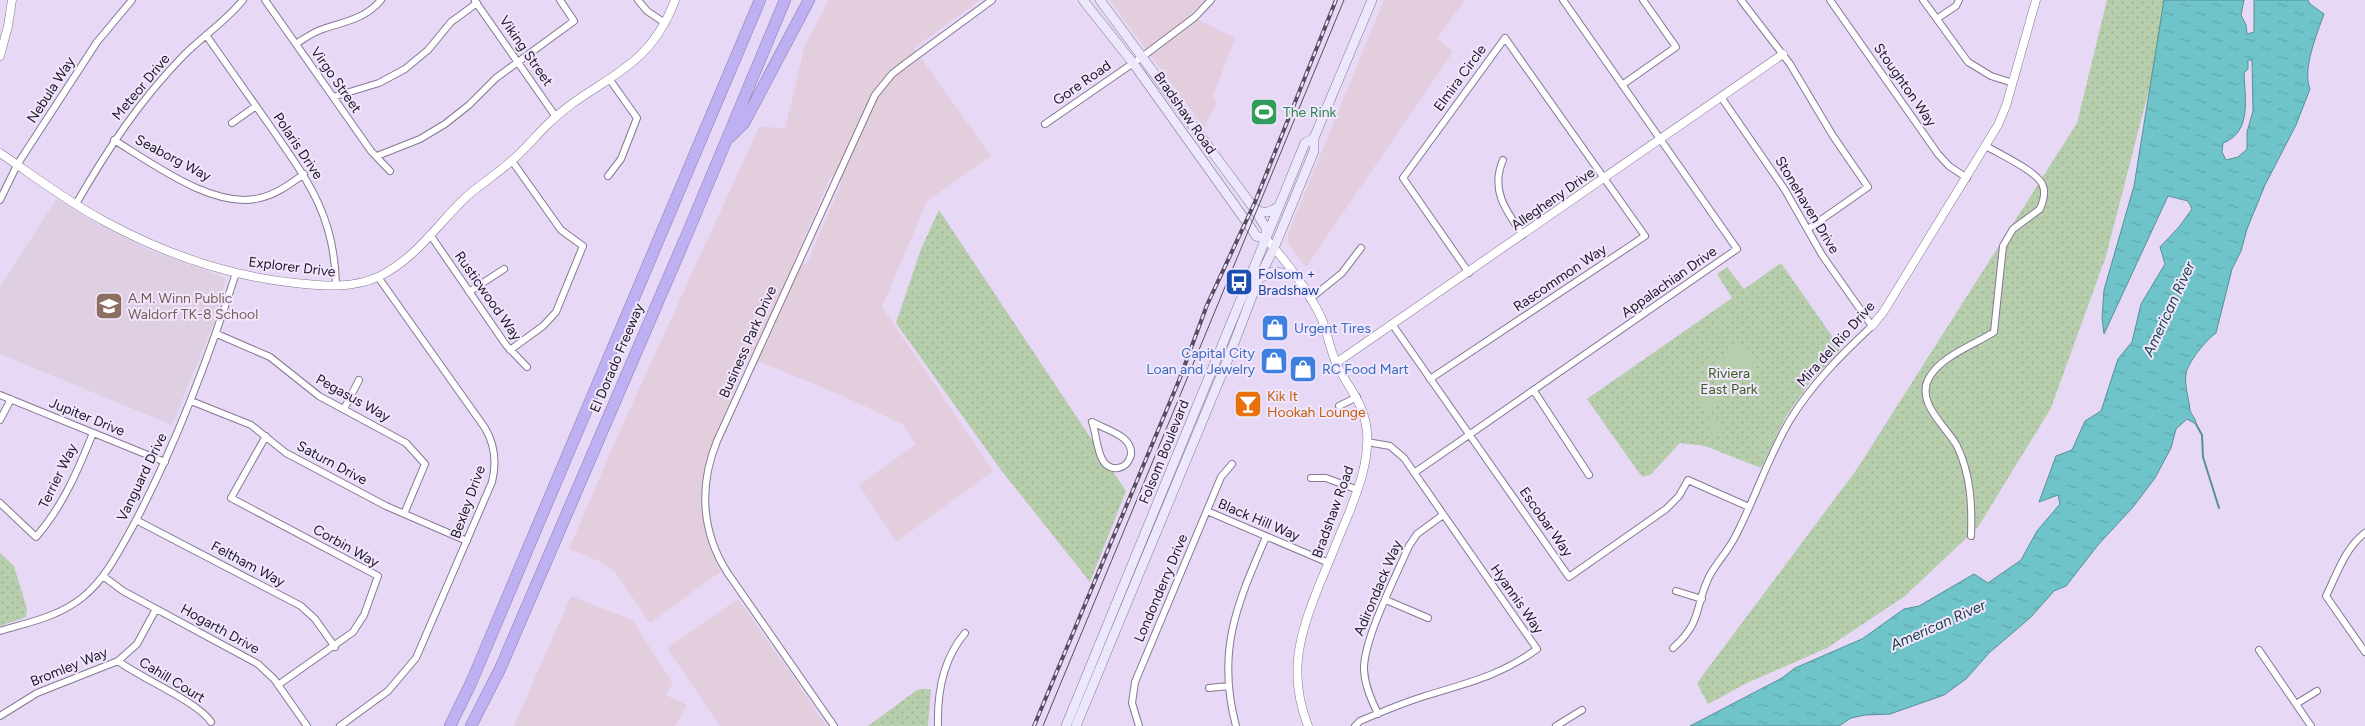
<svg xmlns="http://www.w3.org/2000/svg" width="2365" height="726" font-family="Figtree,sans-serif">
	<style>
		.commercial { fill: #e2cedd; fill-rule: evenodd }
		.education { fill: #decfe2 }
		.grass { fill: url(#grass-dots) }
		.pitch { fill: #b6ceac }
		.water { fill: url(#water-ripples); stroke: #579097; fill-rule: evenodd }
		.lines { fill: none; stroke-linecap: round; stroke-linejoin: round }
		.stream { stroke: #579097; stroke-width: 2 }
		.minor-casing { stroke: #867893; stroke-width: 8 }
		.tertiary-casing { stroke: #867893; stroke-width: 9 }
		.secondary-casing { stroke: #867893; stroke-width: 10 }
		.motorway-casing { stroke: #867baa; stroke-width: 12 }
		.minor { stroke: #fff; stroke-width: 6 }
		.tertiary { stroke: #fff; stroke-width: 8 }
		.secondary { stroke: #ece7fb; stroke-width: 9 }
		.motorway { stroke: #beb0f3; stroke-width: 11 }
		.tram { stroke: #564e5e; stroke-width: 1 }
		.rail-casing { stroke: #564e5e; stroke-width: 4 }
		.rail { stroke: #f2e6fe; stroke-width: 2; stroke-dasharray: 5.5; stroke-linecap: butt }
		.labels { text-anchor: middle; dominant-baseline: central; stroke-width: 4; stroke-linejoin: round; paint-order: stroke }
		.street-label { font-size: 14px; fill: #1e1823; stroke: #f2e6fe }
		.leisure-label { font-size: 14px; fill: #27864d; stroke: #f2e6fe; text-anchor: start }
		.transit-label { font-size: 14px; fill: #164399; stroke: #f2e6fe; text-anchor: start }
		.education-label { font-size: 14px; fill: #785e54; stroke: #f2e6fe; text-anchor: start }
		.shop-label { font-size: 14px; fill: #366cbe; stroke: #f2e6fe; text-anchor: start }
		.park-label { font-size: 14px; fill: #33611a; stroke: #f2e6fe }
		.food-label { font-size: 14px; fill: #c56008; stroke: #f2e6fe; text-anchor: start }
		.water-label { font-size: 15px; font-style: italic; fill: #1b4345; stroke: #f2e6fe }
	</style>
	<defs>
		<pattern id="grass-dots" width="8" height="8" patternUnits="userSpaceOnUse" patternTransform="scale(1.25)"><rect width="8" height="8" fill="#b6ceac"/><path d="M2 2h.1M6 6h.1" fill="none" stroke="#9cb094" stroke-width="1.8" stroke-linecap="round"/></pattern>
		<pattern id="water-ripples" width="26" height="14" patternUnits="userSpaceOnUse" patternTransform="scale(1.25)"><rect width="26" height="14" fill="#6fc4c9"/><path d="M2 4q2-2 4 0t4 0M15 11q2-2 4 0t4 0" fill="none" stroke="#60a8ac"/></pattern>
	</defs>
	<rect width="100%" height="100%" fill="#e7d8f6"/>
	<path class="commercial" d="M829 0H980L914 48 991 156 927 201 882 307 993 471 896 542 859 485 916 444 902 424 843 396 748 357 708 456 702 481 700 504 705 534 720 572 650 623 615 572 601 562 569 549 618 435 759 127 785 128 805 45ZM831 176 842 181 807 264 794 261Z
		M1109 0H1205L1189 15 1235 38 1213 96 1217 102 1204 127Z
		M1384 0H1465L1437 38 1453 52 1306 267 1288 244V234Z
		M571 596 632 620 673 683 666 695 687 705 675 726H514Z
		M738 599 796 681 826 726H720L667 648Z"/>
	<path class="education" d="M57 198 85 217 147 249 226 278 213 325 172 425 0 354V287Z"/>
	<path class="grass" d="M2107 0H2172L2106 256 2051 408 1978 527 1905 596 1827 648 1747 683 1708 704 1697 683 1857 469 2077 123Z
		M939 210 1126 491 1090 582 1001 470 896 323 921 249Z
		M1781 263 1841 349 1808 385 1785 418 1761 468 1705 446 1680 443 1650 475 1642 477 1587 399 1732 298 1717 274 1727 267 1744 289Z
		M0 553 14 566 27 609 26 617 0 626Z
		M921 689H931L928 726H868L917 690Z"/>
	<path class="pitch" d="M1740 344 1759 371 1733 389 1714 362Z
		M1704 377 1721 401 1707 411 1690 387Z
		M1714 418 1724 431 1715 437 1706 424Z"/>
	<path class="water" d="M2164 0H2244L2241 15 2246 25 2247 34 2254 32V0H2308L2310 4 2324 14C2317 34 2302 69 2310 89L2296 125 2265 185 2247 229 2241 251 2232 269 2216 333C2206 340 2188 362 2186 374 2184 383 2189 400 2190 410 2191 415 2196 418 2196 424L2187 419 2176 429 2171 448 2155 478 2133 507 2098 545 2066 586 2054 591 2031 617 1989 653 1966 679 1944 695 1890 714 1865 715 1851 718 1839 726H1690L1782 678 1795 668 1862 639 1904 609 1919 606 1974 574 1988 583 2021 560 2037 531 2060 504 2058 495 2039 502 2056 456 2072 450 2085 421 2101 411 2118 359 2132 342 2141 304 2165 264 2160 247 2179 227 2192 209 2188 201 2168 196 2104 334 2102 318 2104 290 2134 186ZM2248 60H2252L2253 111 2247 132V149L2238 157 2226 160 2222 152 2223 143C2252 132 2245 99 2244 73L2248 69Z"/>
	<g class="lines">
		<path class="stream" d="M2196 424 2202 435 2203 457 2219 508"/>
		<g class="minor-casing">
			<path id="minor" d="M265 0 371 151 390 171
				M638 0 647 11 665 23
				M1741 0 1790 64 1833 136 1868 187 1808 229
				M1830 0 1938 154 1949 166 1967 178
				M1923 0 1968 62 1991 76 2013 83
				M475 1 556 117
				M1938 18 1956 6 1959 0
				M206 35C227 65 249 96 270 126 308 181 335 216 336 286
				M296 44C305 38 313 32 323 29 346 21 365 19 381 0
				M1622 85 1676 47 1643 0
				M333 97 379 83 405 69 428 50 451 22 477 3
				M232 123 256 106
				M1045 124 1142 57 1195 17 1211 0
				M114 140C152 163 214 210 260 198 277 194 290 184 304 174
				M377 156 420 139 445 124 469 105 496 78 574 21 560 0
				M1503 160C1490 190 1506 211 1523 235
				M608 176 621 159 637 118 610 80
				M0 200 17 165 97 42 132 0
				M76 204C107 150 140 100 184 55 203 36 226 21 243 0
				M431 236 506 345 527 367
				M469 292 504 269
				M1310 299 1342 273 1361 248
				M1392 324 1569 577 1666 509 1679 496 1688 480 1749 507
				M217 334 270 357 319 396 406 443 425 464 404 514
				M510 350 543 326 556 312 583 246 561 230 512 161
				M1430 379 1645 236 1505 38 1403 178 1469 273
				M1534 391 1589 475
				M0 395 165 462
				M191 401 251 425 286 453 386 506 467 541
				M1339 406 1357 397
				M344 409 359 380
				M0 420 11 399
				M1092 422C1107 430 1133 436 1131 455 1129 462 1125 467 1118 468 1096 471 1098 436 1092 422Z
				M266 436 231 498 378 576 364 615 353 632 278 685
				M1414 473 1737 249 1563 0
				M1311 478H1326L1358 490
				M0 503 36 537C63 506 78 470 93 433
				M1207 511 1329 563
				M136 520 301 606 315 619 335 647
				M2365 533C2345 548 2337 574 2326 596L2365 652
				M1971 536C1972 505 1971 475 1957 446 1947 427 1915 403 1929 378 1941 356 1974 345 1994 332L2003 246 2013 229 2040 209C2043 202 2046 194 2043 186 2039 172 1999 154 1986 146
				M103 576 123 591 258 664 274 679 307 726
				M1676 591 1702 599
				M1386 600 1428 618
				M0 631C30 622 58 617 83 597 106 578 119 551 133 526 176 445 208 360 236 273
				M1673 648C1704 621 1694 605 1710 575 1717 562 1728 551 1735 537 1755 499 1768 457 1790 420 1812 384 1841 355 1872 326L1822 255 1785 190 1721 97
				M2259 650 2311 726
				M118 661C142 679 197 701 211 722
				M1209 688 1229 686
				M2296 704 2317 691
				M1378 714C1371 699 1365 686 1364 670 1363 640 1396 576 1409 546L1417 534 1443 515
				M0 716 37 693 118 661 137 644 156 609
				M340 726 388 691 416 658 492 482C497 462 495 445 485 428L378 277
				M834 726 727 572C701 531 699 485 717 441L875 95 892 74 905 64 992 0
				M938 726C937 692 943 659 965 633
				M1139 726 1132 703 1135 682 1221 477 1232 464
				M1236 726C1216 651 1237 604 1266 537
				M1355 726 1360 721C1381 712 1403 703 1425 696 1467 683 1500 676 1537 649L1404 458 1390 446 1367 442
				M1556 726 1582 710"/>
		</g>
		<g class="tertiary-casing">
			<path id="tertiary" d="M0 56 8 26 12 0
				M0 153C34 176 68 202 104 221 163 253 228 276 295 283 324 286 353 289 380 276 416 258 437 225 465 198 479 185 496 175 510 162 523 152 533 139 545 127 594 77 647 76 675 0
				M1266 239C1285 259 1309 292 1321 317 1327 331 1329 346 1335 360 1346 387 1364 400 1367 432 1369 461 1359 487 1349 513 1339 536 1330 560 1320 583 1300 634 1287 672 1308 726
				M1872 326 1884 311 1998 125 2006 106 2036 0
				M1336 363 1783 54"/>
		</g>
		<g class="secondary-casing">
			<path id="secondary" d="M1083 0 1133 63 1253 231 1256 236 1266 239
				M1100 0 1253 207 1266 228V237
				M1253 207C1262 215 1270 213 1279 206
				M1259 278 1273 272 1293 274
				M1066 726 1305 143 1314 138
				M1076 726 1228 359 1259 278 1274 248 1314 151V138L1372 0"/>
		</g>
		<g class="motorway-casing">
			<path id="motorway" d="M730 137 744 123 809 0
				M450 726 471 683 760 0
				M471 726 500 669 688 232 785 0"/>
		</g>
		<use href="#minor" class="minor"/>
		<use href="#tertiary" class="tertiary"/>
		<use href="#secondary" class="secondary"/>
		<use href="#motorway" class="motorway"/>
		<path class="tram" d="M1043 726 1344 0"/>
		<g class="rail-casing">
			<path id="rail" d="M1034 726 1180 378 1207 305 1255 202 1336 0"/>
		</g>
		<use href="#rail" class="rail"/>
	</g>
	<defs>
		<g id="stadium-square" transform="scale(1.4375)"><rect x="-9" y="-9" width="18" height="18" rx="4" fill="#2e9e5b" stroke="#f2e6fe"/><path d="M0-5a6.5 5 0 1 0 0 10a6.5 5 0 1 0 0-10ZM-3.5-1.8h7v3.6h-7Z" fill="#fff"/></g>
		<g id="bus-square" transform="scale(1.4375)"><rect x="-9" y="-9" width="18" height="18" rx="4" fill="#1a4fb4" stroke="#f2e6fe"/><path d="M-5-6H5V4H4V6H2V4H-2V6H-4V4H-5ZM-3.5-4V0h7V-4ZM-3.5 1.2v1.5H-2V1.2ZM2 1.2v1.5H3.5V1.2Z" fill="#fff"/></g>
		<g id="school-square" transform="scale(1.4375)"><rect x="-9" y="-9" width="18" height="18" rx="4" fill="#8d6e63" stroke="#f2e6fe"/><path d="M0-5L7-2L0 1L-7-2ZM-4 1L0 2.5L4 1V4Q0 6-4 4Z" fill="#fff"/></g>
		<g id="shop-square" transform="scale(1.4375)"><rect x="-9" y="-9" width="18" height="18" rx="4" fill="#3f7fe0" stroke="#f2e6fe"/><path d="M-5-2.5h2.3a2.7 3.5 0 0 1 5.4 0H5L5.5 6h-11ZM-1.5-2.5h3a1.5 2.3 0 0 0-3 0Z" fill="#fff"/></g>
		<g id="bar-square" transform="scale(1.4375)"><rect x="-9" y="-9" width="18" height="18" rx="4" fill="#e8710a" stroke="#f2e6fe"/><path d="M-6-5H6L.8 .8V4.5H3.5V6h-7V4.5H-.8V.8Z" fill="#fff"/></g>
	</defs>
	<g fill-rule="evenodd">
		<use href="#stadium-square" x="1264" y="112"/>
		<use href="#bus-square" x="1239" y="282"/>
		<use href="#school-square" x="109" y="306"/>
		<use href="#shop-square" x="1275" y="328"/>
		<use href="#shop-square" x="1274" y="361"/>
		<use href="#shop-square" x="1303" y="369"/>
		<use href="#bar-square" x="1248" y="404"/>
	</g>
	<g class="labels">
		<g class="street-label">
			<text transform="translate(526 51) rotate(55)">Viking Street</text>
			<text transform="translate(1460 78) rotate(-54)">Elmira Circle</text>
			<text transform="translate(336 80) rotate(55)">Virgo Street</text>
			<text transform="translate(1082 83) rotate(-35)">Gore Road</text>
			<text transform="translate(1905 85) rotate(55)">Stoughton Way</text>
			<text transform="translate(141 87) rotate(-50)">Meteor Drive</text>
			<text transform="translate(51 90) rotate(-57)">Nebula Way</text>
			<text transform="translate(1185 113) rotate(55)">Bradshaw Road</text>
			<text transform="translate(298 146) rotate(56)">Polaris Drive</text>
			<text transform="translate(173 158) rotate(28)">Seaborg Way</text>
			<text transform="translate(1553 199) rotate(-35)">Allegheny Drive</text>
			<text transform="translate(1807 205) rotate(59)">Stonehaven Drive</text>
			<text transform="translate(292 267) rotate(7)">Explorer Drive</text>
			<text transform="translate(1560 278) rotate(-34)">Rascommon Way</text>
			<text transform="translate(1669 282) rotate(-35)">Appalachian Drive</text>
			<text transform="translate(488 296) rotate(55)">Rusticwood Way</text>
			<text transform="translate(748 342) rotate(-66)">Business Park Drive</text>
			<text transform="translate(1836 344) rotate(-48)">Mira del Rio Drive</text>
			<text transform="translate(617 358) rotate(-67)">El Dorado Freeway</text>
			<text transform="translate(353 398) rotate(29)">Pegasus Way</text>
			<text transform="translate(87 417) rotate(22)">Jupiter Drive</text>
			<text transform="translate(1164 452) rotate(-68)">Folsom Boulevard</text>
			<text transform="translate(332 463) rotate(28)">Saturn Drive</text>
			<text transform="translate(58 476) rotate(-64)">Terrier Way</text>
			<text transform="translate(142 477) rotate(-64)">Vanguard Drive</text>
			<text transform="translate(468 502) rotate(-70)">Bexley Drive</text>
			<text transform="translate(1333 512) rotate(-70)">Bradshaw Road</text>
			<text transform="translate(1259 520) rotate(23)">Black Hill Way</text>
			<text transform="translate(1546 522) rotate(55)">Escobar Way</text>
			<text transform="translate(346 546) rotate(29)">Corbin Way</text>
			<text transform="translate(248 564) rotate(28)">Feltham Way</text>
			<text transform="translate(1161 588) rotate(-67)">Londonderry Drive</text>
			<text transform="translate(1378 588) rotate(-67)">Adirondack Way</text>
			<text transform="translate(1517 599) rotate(55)">Hyannis Way</text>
			<text transform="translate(220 629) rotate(29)">Hogarth Drive</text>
			<text transform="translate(69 667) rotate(-22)">Bromley Way</text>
			<text transform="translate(172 680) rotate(31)">Cahill Court</text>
		</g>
		<g class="leisure-label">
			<text x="1283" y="112">The Rink</text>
		</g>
		<g class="transit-label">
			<text x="1258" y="274">Folsom +<tspan x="1258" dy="16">Bradshaw</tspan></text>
		</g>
		<g class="education-label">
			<text x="128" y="298">A.M. Winn Public<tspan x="128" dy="16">Waldorf TK-8 School</tspan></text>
		</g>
		<g class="shop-label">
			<text x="1294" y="328">Urgent Tires</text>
			<text x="1255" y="353" text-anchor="end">Capital City<tspan x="1255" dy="16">Loan and Jewelry</tspan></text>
			<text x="1322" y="369">RC Food Mart</text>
		</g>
		<g class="park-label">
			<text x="1729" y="373">Riviera<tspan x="1729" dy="16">East Park</tspan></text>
		</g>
		<g class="food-label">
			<text x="1267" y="396">Kik It<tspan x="1267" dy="16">Hookah Lounge</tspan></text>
		</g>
		<g class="water-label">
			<text transform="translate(2169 309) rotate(-65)">American River</text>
			<text transform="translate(1938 625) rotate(-24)">American River</text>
		</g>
	</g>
</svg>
